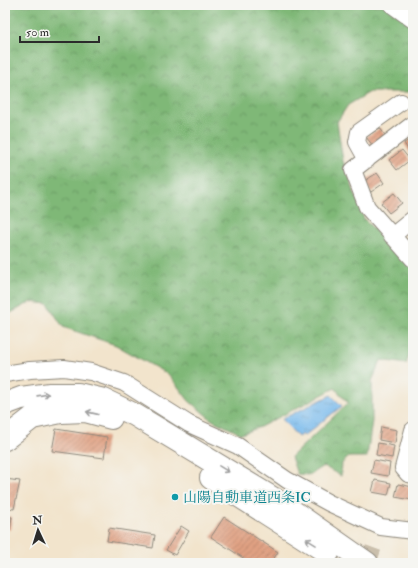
<svg xmlns="http://www.w3.org/2000/svg" width="418" height="568" font-family="'IM FELL Double Pica','Noto Serif JP',serif">
	<style>
		.forest { fill: url(#forest-crowns); stroke: #557251 }
		.water { fill: url(#water-ripples); stroke: #52728c }
		.building { fill: url(#building-hatch) }
		.lines { fill: none; stroke-linecap: round; stroke-linejoin: round }
		.minor-tunnel { stroke: #cabfac; stroke-width: 16; stroke-dasharray: 16 8; stroke-linecap: butt }
		.minor-casing { stroke: #8e887c; stroke-width: 18 }
		.highway-casing { stroke: #8e887c; stroke-width: 24 }
		.minor { stroke: #fff; stroke-width: 16 }
		.highway { stroke: #fff; stroke-width: 22 }
		.oneway { stroke: #a0a0a0 }
		.culture-dot { fill: #0f9aa8; stroke: #f6f6f2; stroke-width: 1.5 }
		.labels { text-anchor: middle; dominant-baseline: central; stroke-width: 4; stroke-linejoin: round; paint-order: stroke }
		.culture-label { font-size: 14px; fill: #0d838f; stroke: #f6f6f2; text-anchor: start }
	</style>
	<defs>
		<pattern id="forest-crowns" width="20" height="18" patternUnits="userSpaceOnUse"><rect width="20" height="18" fill="#7fb877"/><path d="M2 6a3 3 0 1 1 6 0M12 15a3 3 0 1 1 6 0" fill="none" stroke="#689662"/></pattern>
		<pattern id="water-ripples" width="26" height="14" patternUnits="userSpaceOnUse"><rect width="26" height="14" fill="#78baed"/><path d="M2 4q2-2 4 0t4 0M15 11q2-2 4 0t4 0" fill="none" stroke="#6397c0"/></pattern>
		<pattern id="building-hatch" width="6" height="6" patternUnits="userSpaceOnUse"><rect width="6" height="6" fill="#e0a082"/><path d="M-1 1l2-2M0 6l6-6M5 7l2-2" fill="none" stroke="#b6836b"/></pattern>
	</defs>
	<rect width="100%" height="100%" fill="#f6f6f2"/>
	<filter id="ink" filterUnits="userSpaceOnUse"><feTurbulence type="fractalNoise" baseFrequency=".025" numOctaves="2"/><feDisplacementMap in="SourceGraphic" scale="8" xChannelSelector="R" yChannelSelector="G"/><feConvolveMatrix kernelMatrix="1 2 1 2 8 2 1 2 1" color-interpolation-filters="sRGB"/></filter>
	<filter id="wash" filterUnits="userSpaceOnUse"><feTurbulence type="fractalNoise" baseFrequency=".012" numOctaves="4" result="noise"/><feDisplacementMap in="SourceGraphic" scale="16" xChannelSelector="R" yChannelSelector="G"/><feGaussianBlur stdDeviation="0.9" result="paint"/><feColorMatrix in="noise" values="0 0 0 0 0 0 0 0 0 0 0 0 0 0 0 0 0 1.4 0 .05"/><feComposite in="paint" operator="in"/></filter>
	<g filter="url(#wash)">
		<rect width="100%" height="100%" fill="#f2e4cc"/>
		<path class="forest" d="M5 5H413V92H370L348 105 337 122 343 161 364 219 413 269V345L406 364 381 360 372 381V421L367 457H349L342 463 341 476 323 466 309 475 297 474 291 457 348 403 335 388 260 427 241 434 212 420 189 401 169 375 116 345 63 327 48 304 31 302 5 316V318Z"/>
		<path class="water" d="M331 395 342 406 304 436 302 434 298 437 282 419Z"/>
		<g id="blocks">
			<path class="building" d="M380 128 387 138 374 147 366 137Z
				M413 138V158L404 143Z
				M402 150 410 160 397 170 389 160Z
				M377 173 384 183 371 192 363 182Z
				M394 193 402 203 389 213 381 203Z
				M381 427 397 430 395 443 379 440Z
				M56 429 107 437 104 458 52 451Z
				M378 443 394 446 392 458 376 455Z
				M374 460 390 463 388 476 371 473Z
				M5 479 20 481 14 509 5 508Z
				M375 480 391 483 388 495 372 492Z
				M398 484 413 487 412 500 395 497Z
				M5 516 12 517 10 530 5 529Z
				M224 517 278 552 271 563H251L211 537Z
				M181 526 189 531 175 555 166 550Z
				M109 528 155 535 153 548 107 541Z"/>
		</g>
	</g>
	<g filter="url(#ink)">
		<use href="#blocks" fill-opacity="0" stroke="#8e887c" stroke-width="1"/>
		<g class="lines">
			<path class="minor-tunnel" d="M368 563 376 541"/>
			<g class="minor-casing">
				<path id="minor" d="M392 5 413 20
					M413 124 353 170 367 207 413 259
					M367 160 357 142 359 132 401 102
					M392 236 413 219
					M5 374 30 370 64 368 91 372 124 383 189 424 238 446 287 480 329 503 381 527 413 531
					M413 430 403 468 408 474 413 475"/>
			</g>
			<g class="highway-casing">
				<path id="highway" d="M5 404 21 398 50 394H78L104 400 135 415 284 505 367 563
					M5 439 32 418 61 412 85 411 111 418
					M211 478 328 553"/>
			</g>
			<use href="#minor" class="minor"/>
			<use href="#highway" class="highway"/>
		</g>
		<defs><path id="oneway-shaft" d="M-6 0H5M1.5-3L5.5 0L1.5 3" fill="none" stroke-width="1.6" stroke-linecap="round" stroke-linejoin="round"/></defs>
		<g class="oneway">
			<use href="#oneway-shaft" transform="translate(43 395) rotate(-8)"/>
			<use href="#oneway-shaft" transform="translate(92 413) rotate(-167)"/>
			<use href="#oneway-shaft" transform="translate(224 469) rotate(31)"/>
			<use href="#oneway-shaft" transform="translate(311 542) rotate(-148)"/>
		</g>
	</g>
	<circle class="culture-dot" cx="175" cy="497" r="4"/>
	<g class="labels">
		<g class="culture-label">
			<text x="183" y="497">山陽自動車道西条IC</text>
		</g>
	</g>
	<rect width="418" height="568" fill="none" stroke="#f6f6f2" stroke-width="20"/>
	<g transform="translate(38 530) rotate(356)" stroke="#f6f6f2" stroke-width="3" paint-order="stroke">
	<path d="M0-3L7 15L0 10L-7 15Z" fill="#2b2b2b"/>
	<text y="-6" font-size="11" font-weight="bold" text-anchor="middle" fill="#2b2b2b">N</text>
	</g>
	<path d="M20 36v6h79v-6" fill="none" stroke="#2b2b2b" stroke-width="2"/>
	<text x="26" y="36" font-size="12" fill="#2b2b2b" stroke="#f6f6f2" stroke-width="3" paint-order="stroke">50 m</text>
</svg>
